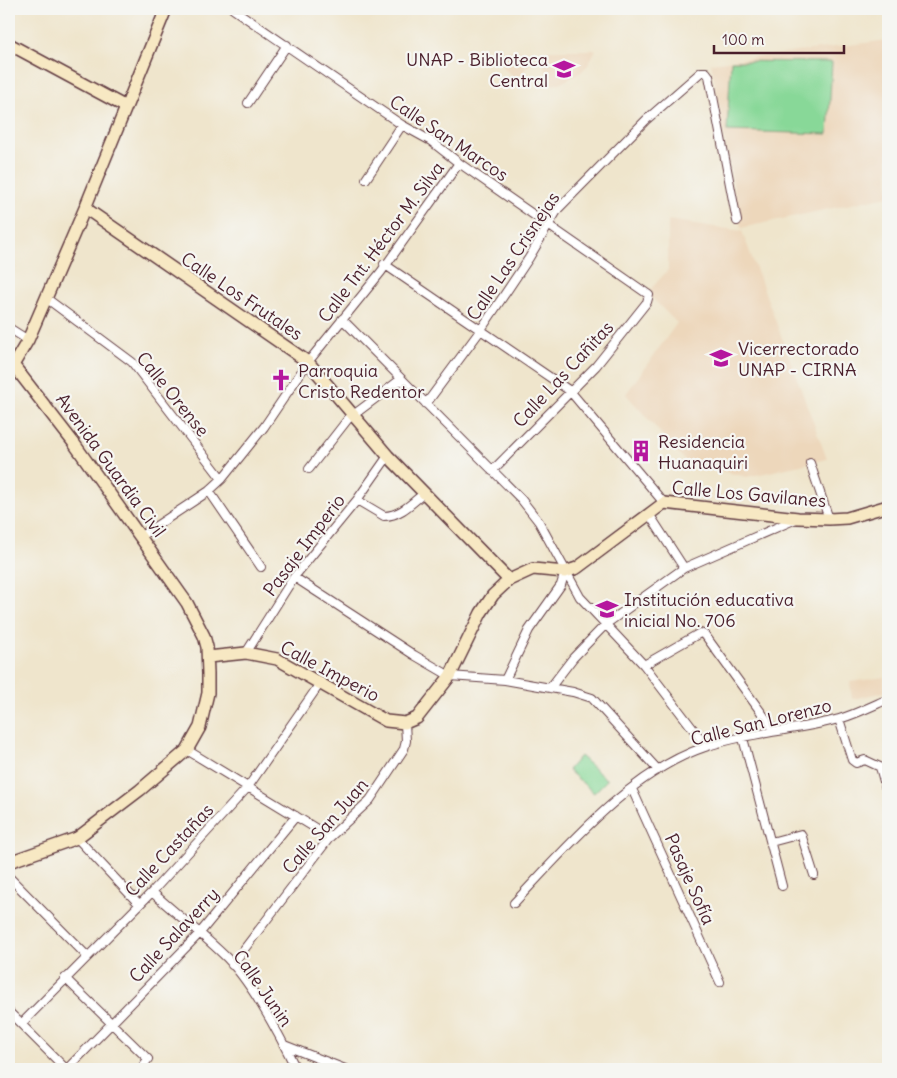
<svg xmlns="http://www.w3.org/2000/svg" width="897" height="1078" font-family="Delius,sans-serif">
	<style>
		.built { fill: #edd7bb }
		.green { fill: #88d898; stroke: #697c62 }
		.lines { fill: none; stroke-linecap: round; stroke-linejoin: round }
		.street-casing { stroke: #633d43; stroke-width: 10 }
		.secondary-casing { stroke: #633d43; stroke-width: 14 }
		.street { stroke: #fff; stroke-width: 8 }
		.secondary { stroke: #f7e8c3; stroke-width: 11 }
		.labels { text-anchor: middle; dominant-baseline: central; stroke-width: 4.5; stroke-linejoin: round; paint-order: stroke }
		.poi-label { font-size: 18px; fill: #4a1f2b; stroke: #f6f6f2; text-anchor: start }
		.street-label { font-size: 18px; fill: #4a1f2b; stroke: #f6f6f2 }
	</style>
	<rect width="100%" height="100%" fill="#f6f6f2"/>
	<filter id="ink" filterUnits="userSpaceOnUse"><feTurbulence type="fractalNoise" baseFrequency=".02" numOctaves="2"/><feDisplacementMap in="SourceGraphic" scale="10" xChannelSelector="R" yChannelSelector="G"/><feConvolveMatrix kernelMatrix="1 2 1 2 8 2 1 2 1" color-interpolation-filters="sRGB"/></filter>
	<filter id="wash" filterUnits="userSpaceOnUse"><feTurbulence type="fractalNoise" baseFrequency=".0096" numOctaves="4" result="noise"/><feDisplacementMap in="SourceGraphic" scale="20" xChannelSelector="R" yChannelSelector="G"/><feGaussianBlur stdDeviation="1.12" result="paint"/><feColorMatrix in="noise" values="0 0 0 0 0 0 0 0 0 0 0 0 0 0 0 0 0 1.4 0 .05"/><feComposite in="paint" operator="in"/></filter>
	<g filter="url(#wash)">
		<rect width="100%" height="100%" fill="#efe5cc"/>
		<path class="built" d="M888 40V196L741 228 711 63Z
			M491 50 527 51 534 61 525 68 521 80 513 77 502 66Z
			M547 50H596L587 66 581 72 565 81 552 85 541 60Z
			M668 220 742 231 827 459 747 477 687 463 626 394 677 323 647 293 668 270Z
			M884 677 885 692 852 699 850 682Z"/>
		<path class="green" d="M731 61 832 62 828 134 727 131Z
			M580 756 607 780 594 793 568 770Z"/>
	</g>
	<g filter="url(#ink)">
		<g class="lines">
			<g class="street-casing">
				<path id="street" d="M233 9 402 125 431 141 459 163 649 295 647 302 596 366 492 471
					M248 103 287 45
					M366 179 402 125
					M384 264 570 391 664 503
					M46 298 132 362 222 479
					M342 319 521 499 539 522 580 597 644 665 706 746
					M9 328 28 340
					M426 404 480 331 529 258 558 209 646 120 701 72H706L709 76 737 221
					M810 463 829 519
					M309 469 348 419 400 380
					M209 491 261 567
					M357 500 384 516C400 516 412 503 423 494
					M649 514 684 568
					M141 536 209 491 222 479 264 427 308 362 381 272 459 163
					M294 577 414 655 450 676 505 680 573 692 592 698 658 770
					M246 653 294 577 357 500 388 456
					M644 665 700 633 705 635 774 730
					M505 680 529 630 561 585 565 572
					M550 688 573 658 606 624 684 568 796 519
					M839 719 852 760 856 763 865 760 880 767 888 796
					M743 738 782 886
					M187 750 330 837
					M632 789 720 982
					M77 838 139 904
					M771 842 801 834 814 875
					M9 877 87 956
					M152 892C176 914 204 935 227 958 254 986 279 1034 296 1069
					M514 903C567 847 630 772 705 747 749 732 796 731 839 719 856 714 872 706 888 699
					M232 965 330 837 370 800 404 749 406 741 405 723
					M65 978 148 1059 141 1069
					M9 1012 66 1069
					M21 1024 152 892 248 787 321 682
					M284 1045 345 1069
					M67 1069 199 934 296 816"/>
			</g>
			<g class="secondary-casing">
				<path id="secondary" d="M9 44 126 107
					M85 208 308 362 388 456 509 580
					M9 372 28 340 85 208 166 9
					M208 657 246 653 277 659 386 721 405 723 417 718 450 676 481 613 493 595 509 580 533 569 565 572 577 568 664 503 798 518 829 519 847 518 888 506
					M9 862 77 838 140 790 187 750 200 727 208 693V674L207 647 204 636 187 603 73 442 14 366"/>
			</g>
			<use href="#street" class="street"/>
			<use href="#secondary" class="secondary"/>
		</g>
	</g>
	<defs>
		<g id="university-bare" transform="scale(1.725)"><path d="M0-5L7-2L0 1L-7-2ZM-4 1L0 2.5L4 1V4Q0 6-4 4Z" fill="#b5179e" stroke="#f6f6f2" stroke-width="2.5" paint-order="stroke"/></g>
		<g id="church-bare" transform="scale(1.725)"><path d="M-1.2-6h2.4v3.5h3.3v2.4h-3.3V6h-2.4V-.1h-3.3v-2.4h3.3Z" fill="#b5179e" stroke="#f6f6f2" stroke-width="2.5" paint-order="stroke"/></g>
		<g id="building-bare" transform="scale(1.725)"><path d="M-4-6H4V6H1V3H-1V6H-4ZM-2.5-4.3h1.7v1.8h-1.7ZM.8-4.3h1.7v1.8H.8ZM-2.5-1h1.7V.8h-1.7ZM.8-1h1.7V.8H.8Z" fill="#b5179e" stroke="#f6f6f2" stroke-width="2.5" paint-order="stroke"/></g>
		<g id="school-bare" transform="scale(1.725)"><path d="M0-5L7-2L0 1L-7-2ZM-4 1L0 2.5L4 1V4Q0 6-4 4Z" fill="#b5179e" stroke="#f6f6f2" stroke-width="2.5" paint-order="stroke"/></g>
	</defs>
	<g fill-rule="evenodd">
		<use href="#university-bare" x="564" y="69"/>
		<use href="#university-bare" x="721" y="358"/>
		<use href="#church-bare" x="281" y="380"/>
		<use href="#building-bare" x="641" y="451"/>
		<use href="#school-bare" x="607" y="609"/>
	</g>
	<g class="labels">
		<g class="poi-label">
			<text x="548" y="59" text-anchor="end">UNAP - Biblioteca<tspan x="548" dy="21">Central</tspan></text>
			<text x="738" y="348">Vicerrectorado<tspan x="738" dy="21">UNAP - CIRNA</tspan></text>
			<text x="298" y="370">Parroquia<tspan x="298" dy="21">Cristo Redentor</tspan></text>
			<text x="658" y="441">Residencia<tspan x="658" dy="21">Huanaquiri</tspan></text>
			<text x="624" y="599">Institución educativa<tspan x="624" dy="21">inicial No. 706</tspan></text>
		</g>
		<g class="street-label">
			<text transform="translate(449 138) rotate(34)">Calle San Marcos</text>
			<text transform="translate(381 242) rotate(-53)">Calle Tnt. Héctor M. Silva</text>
			<text transform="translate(513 256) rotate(-56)">Calle Las Crisnejas</text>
			<text transform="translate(242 296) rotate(34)">Calle Los Frutales</text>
			<text transform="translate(563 374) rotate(-47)">Calle Las Cañitas</text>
			<text transform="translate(173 394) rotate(51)">Calle Orense</text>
			<text transform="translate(111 465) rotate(54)">Avenida Guardia Civil</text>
			<text transform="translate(749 494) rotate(5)">Calle Los Gavilanes</text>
			<text transform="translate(304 545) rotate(-53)">Pasaje Imperio</text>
			<text transform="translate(330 671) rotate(28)">Calle Imperio</text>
			<text transform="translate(761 722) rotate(-14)">Calle San Lorenzo</text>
			<text transform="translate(325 826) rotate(-49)">Calle San Juan</text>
			<text transform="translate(169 850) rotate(-47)">Calle Castañas</text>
			<text transform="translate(690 879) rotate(66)">Pasaje Sofía</text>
			<text transform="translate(174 935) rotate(-47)">Calle Salaverry</text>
			<text transform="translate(263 988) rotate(55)">Calle Junin</text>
		</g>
	</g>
	<rect width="897" height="1078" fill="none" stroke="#f6f6f2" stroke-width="30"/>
	<path d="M714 45v8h130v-8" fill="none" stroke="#4a1f2b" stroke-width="2.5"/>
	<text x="722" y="45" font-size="15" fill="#4a1f2b" stroke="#f6f6f2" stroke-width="4" paint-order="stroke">100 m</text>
</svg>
